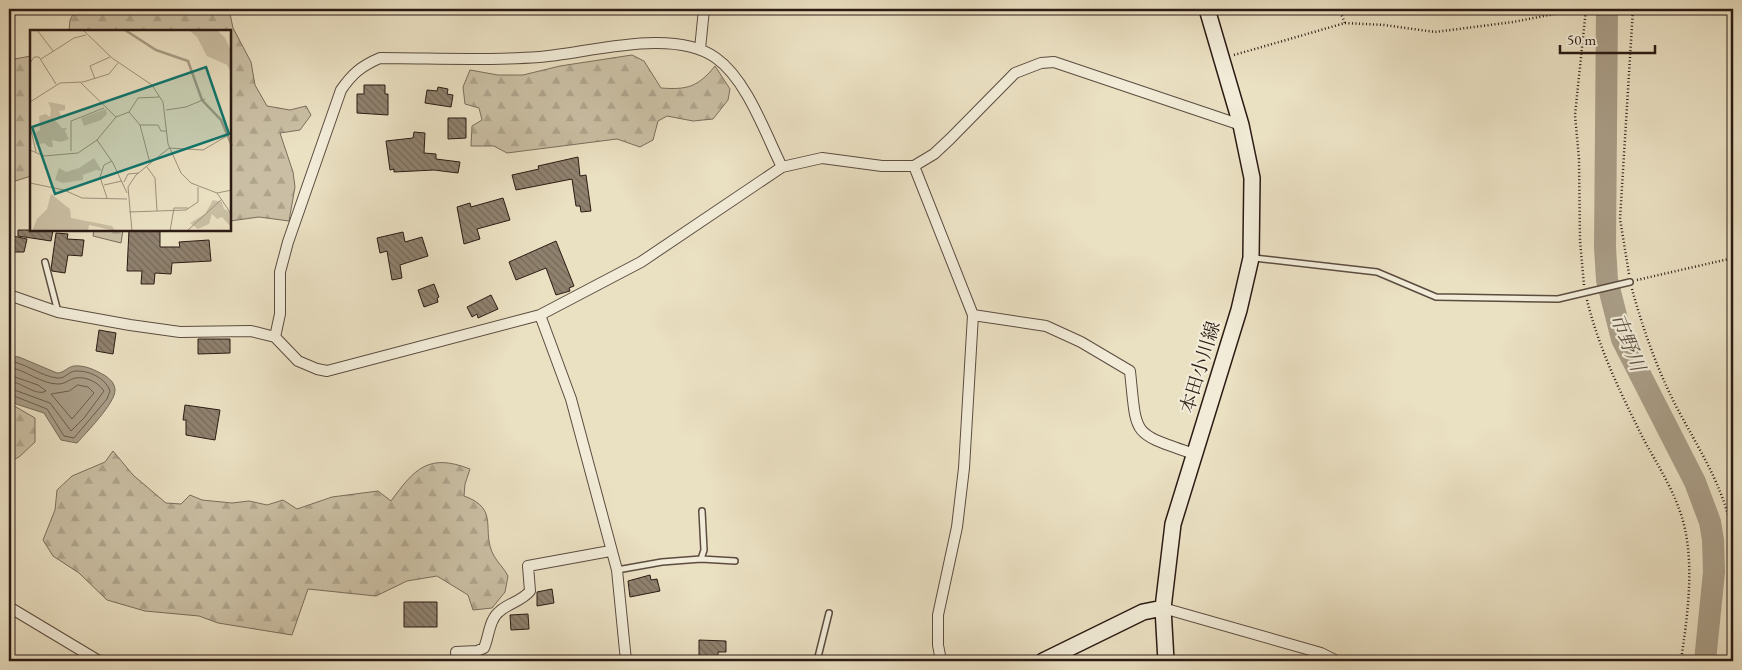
<svg xmlns="http://www.w3.org/2000/svg" width="1742" height="670" font-family="'EB Garamond','Noto Serif JP',serif">
	<style>
		.forest { fill: url(#forest-firs); stroke: #7b6d5c }
		.water { fill: #a99d87; stroke: #776959 }
		.lines { fill: none; stroke-linecap: round; stroke-linejoin: round }
		.shore { stroke: #6a5c4e; stroke-width: 1 }
		.river { stroke: #a99d87; stroke-width: 22 }
		.building { fill: url(#building-back-hatch); stroke: #2c1b14 }
		.lane-casing { stroke: #5c4c40; stroke-width: 8 }
		.street-casing { stroke: #5c4c40; stroke-width: 12 }
		.secondary-casing { stroke: #2c1b14; stroke-width: 18 }
		.path { stroke: #2c1b14; stroke-width: 2.5; stroke-dasharray: 1 2.5; stroke-linecap: butt }
		.lane { stroke: #f1ebd7; stroke-width: 5 }
		.street { stroke: #f1ebd7; stroke-width: 10 }
		.secondary { stroke: #f1ebd7; stroke-width: 15 }
		.labels { text-anchor: middle; dominant-baseline: central; stroke-width: 4.5; stroke-linejoin: round; paint-order: stroke }
		.street-label { font-size: 19px; fill: #2c1b14; stroke: #f1ebd7 }
		.water-label { font-size: 20px; font-style: italic; fill: #5e4f42; stroke: #f1ebd7 }
		.inset-river { fill: none; stroke: #a99d87; stroke-width: 2.5 }
		.inset-road { fill: none; stroke: #9e917c; stroke-width: 1 }
		.view { fill: #0f766e; fill-opacity: 0.15; stroke: #0f766e; stroke-width: 2.5 }
		.inset-edge { fill: none; stroke: #2c1b14; stroke-width: 2.5 }
	</style>
	<defs>
		<pattern id="forest-firs" width="22" height="20" patternUnits="userSpaceOnUse" patternTransform="scale(1.25)"><rect width="22" height="20" fill="#cabfa4"/><path d="M5 1l3.5 6h-7zM16 11l3.5 6h-7z" fill="#aea48c"/></pattern>
		<pattern id="building-back-hatch" width="6" height="6" patternUnits="userSpaceOnUse" patternTransform="scale(1.25)"><rect width="6" height="6" fill="#8f816e"/><path d="M-1 5l2 2M0 0l6 6M5-1l2 2" fill="none" stroke="#756959"/></pattern>
	</defs>
	<rect width="100%" height="100%" fill="#eae0c2"/>
	<filter id="stains"><feTurbulence type="fractalNoise" baseFrequency=".004" numOctaves="4"/><feColorMatrix values="0 0 0 0 .2 0 0 0 0 .09 0 0 0 0 .02 0 0 0 .5 -.17"/></filter>
	<radialGradient id="worn" r=".72"><stop offset=".6" stop-color="#630" stop-opacity="0"/><stop offset="1" stop-color="#630" stop-opacity=".3"/></radialGradient>
	<path class="forest" d="M76 9H229L233 28 251 62 255 85 267 106 290 110 306 106 311 115 300 130 280 133 293 172 295 187 289 221 259 217 230 221V31H69L70 20Z
		M632 55 644 61 661 88C687 90 698 87 715 66L730 89 728 100 713 119 693 121 667 116 658 121 653 140 640 147 617 139 507 153 494 146H471L472 126 482 120 479 108 465 104 463 87 470 70 498 75H523L560 66Z
		M31 56V176L9 183V60Z
		M94 230H123L121 243 93 236Z
		M9 403 35 418V442L19 457 9 462Z
		M113 451 133 475 166 503 181 504 190 495 202 500 232 503 249 501 267 505 283 500 297 509 332 497 378 491 391 501C415 468 429 453 470 469L465 484 464 496C501 509 480 531 494 556 498 563 504 568 508 576L505 592 492 608 473 610 468 595 437 576 407 581 376 596 308 589 292 635 218 623 199 616 145 611 107 600 79 573 53 556 43 540 55 510 57 490 72 476 105 462Z"/>
	<path class="water" d="M9 356 19 357 57 373C64 373 67 367 74 366 85 365 95 370 104 375 109 378 115 383 115 390 116 402 86 433 77 443L61 440 44 413 16 404 9 398Z"/>
	<g class="lines">
		<path class="shore" d="M9 361C26 363 40 376 57 378 65 379 68 372 75 371 88 370 106 378 110 391L107 399 74 438 64 436 47 409 9 394
			M9 367C26 370 41 384 58 384 66 384 69 379 76 378 86 376 99 383 104 391L84 418 71 431 50 403 9 388
			M9 375 38 385 46 391C36 397 20 381 9 381
			M78 385 88 387 94 393 72 419 51 394 69 391Z"/>
		<path class="river" d="M1607 9 1605 247 1607 280 1622 339 1695 482 1710 522 1713 540 1714 572 1705 661"/>
	</g>
	<path class="building" d="M364 85H385V94H388V115L357 113V94H364Z
		M438 87 448 89 447 94 453 95 451 107 425 103 427 90 437 91Z
		M448 118H466V138L448 139Z
		M414 132 425 133 424 153 436 154V159L460 162 458 173 434 170 394 172V169L390 170 386 141 413 138Z
		M578 157 580 176 586 175 591 211 581 212 580 206H576L572 179 516 190 512 175 539 169 538 166Z
		M503 198 510 220 477 229 480 239 464 244 457 207 470 203 471 207Z
		M18 230H53L51 241 18 236Z
		M129 230H160V247H180L179 242 209 240 211 261 172 263 171 274 155 273 154 284H141L142 271H127Z
		M403 232 405 242 422 237 428 256 400 265 402 278 392 280 387 251 380 253 377 238Z
		M56 233 68 234 67 239 84 240 82 256 68 255 65 273 52 271 51 269Z
		M13 236 27 239 24 252H10Z
		M556 241 574 286 569 288 570 291 556 295 546 268 516 280 509 262Z
		M434 284 439 297 437 298 438 302 424 307 418 290Z
		M491 295 498 309 478 318 477 314 472 317 467 307Z
		M99 330 116 333 113 354 96 351Z
		M198 339H230V353L198 354Z
		M185 405 220 410 215 440 186 435V420H183Z
		M650 575 651 580 657 579 660 591 630 597 628 581Z
		M552 589 554 603 537 606V592Z
		M404 602H437V627H404Z
		M528 614 529 629 511 630 510 615Z
		M699 640 726 641V652H718V656H699Z"/>
	<g class="lines">
		<g class="lane-casing">
			<path id="lane" d="M1254 258 1377 272 1436 297 1558 299 1630 282
				M45 262 58 312
				M701 559 735 561
				M617 570 662 562 701 559 704 550 702 511
				M817 661 829 613"/>
		</g>
		<g class="street-casing">
			<path id="street" d="M700 49 704 9
				M914 166 973 315 964 468 957 527 938 615V645L941 661
				M9 295 58 312 130 325 180 332 251 331 275 337 298 361 317 369 327 371 540 315 641 262 782 167 822 158 882 166H914L934 154 950 139 1015 73 1041 63 1054 62 1241 125
				M540 315 571 399 617 570 626 661
				M973 315 1046 326 1081 342 1130 371C1137 438 1131 432 1194 454
				M275 337 280 314V272L288 242 341 90C352 74 361 66 380 58 432 58 486 61 539 57 589 53 673 27 716 58 747 80 765 133 782 167
				M9 607 99 661
				M1163 608 1321 653 1337 661
				M457 661 456 652 477 651 484 648C489 637 489 619 500 611 509 603 522 601 530 591L528 566 610 551"/>
		</g>
		<g class="secondary-casing">
			<path id="secondary" d="M1043 661 1143 612 1163 608
				M1166 661 1163 608 1173 524 1239 310 1251 258 1252 178 1241 125 1207 9"/>
		</g>
		<path class="path" d="M1339 9 1345 23
			M1234 55 1345 23 1384 25 1435 32 1513 22 1575 10H1586
			M1629 274 1620 219 1633 9
			M1637 280 1733 258
			M1584 285 1580 241 1579 159 1575 115 1586 9
			M1632 289C1643 329 1657 369 1676 406 1699 450 1726 489 1733 539
			M1587 300C1599 349 1621 394 1644 440 1660 469 1678 497 1685 529 1694 572 1687 618 1681 661
			M1733 661V660"/>
		<use href="#lane" class="lane"/>
		<use href="#street" class="street"/>
		<use href="#secondary" class="secondary"/>
	</g>
	<g class="labels">
		<g class="street-label">
			<text transform="translate(1200 367) rotate(-73)">本田小川線</text>
		</g>
		<g class="water-label">
			<text transform="translate(1628 342) rotate(68)">市野川</text>
		</g>
	</g>
	<g transform="translate(30 30)">
		<rect width="201" height="201" fill="#eae0c2"/>
		<path d="M159 0H187L195 8 201 21V56V43L197 35 177 26 167 7ZM18 72 35 75V80L29 81 31 86 23 88 32 98H37L35 101 39 109 31 112 22 110 23 117H19L14 113 6 115 4 104 10 100 9 86 16 84 20 87 21 79ZM76 79 77 84 71 90 54 96 51 88ZM64 128 72 141 66 140 53 145V150L33 153 25 150 29 138 36 142 49 138ZM21 164 40 179 41 188 82 196 85 201 59 195 58 201H2L7 189 17 179ZM183 170 192 172 194 179 201 182V197L192 187 187 189 182 184 179 194 168 199 160 193 175 184Z" fill="#cabfa4"/>
		<path class="inset-river" d="M95 0 126 20 158 31 172 70 191 90 202 116"/>
		<path class="inset-road" d="M7 0 23 21M53 0 82 28 122 55 133 72 138 114 151 143 161 153 187 163 202 185M11 29 44 8 56 5M0 33 4 27H9L26 54M65 49 60 36 80 27M51 53 86 87M0 72 30 53 53 52 79 44 88 33M136 80 156 77 175 69M99 82 110 95 120 133M110 95H128L131 101H137M0 96 6 122M67 110 83 133 97 163M139 118 173 120 202 103M0 120 14 126 48 123 67 110 86 87 99 82 108 68 129 67M41 121V91L74 78M117 137 125 148 127 181M94 152 98 144 109 143M0 153 34 160 52 168 97 169M74 155 92 151M187 163 202 160M77 168 70 147 74 135 82 131M99 182 156 180 168 172V157M102 201 98 157 106 145 139 118M140 201 144 178H158M157 201 192 169"/>
		<path class="view" d="M176 37 199 104 25 164 2 97Z"/>
		<rect width="201" height="201" class="inset-edge"/>
	</g>
	<rect width="1742" height="670" fill="none" stroke="#eae0c2" stroke-width="30"/>
	<rect x="10" y="10" width="1722" height="650" fill="none" stroke="#2c1b14" stroke-width="2.5"/>
	<rect x="15" y="15" width="1712" height="640" fill="none" stroke="#2c1b14"/>
	<path d="M1560 45v8h95v-8" fill="none" stroke="#2c1b14" stroke-width="2.5"/>
	<text x="1567" y="45" font-size="15" fill="#2c1b14" stroke="#f1ebd7" stroke-width="4" paint-order="stroke">50 m</text>
	<rect width="100%" height="100%" filter="url(#stains)"/>
	<rect width="100%" height="100%" fill="url(#worn)"/>
</svg>
